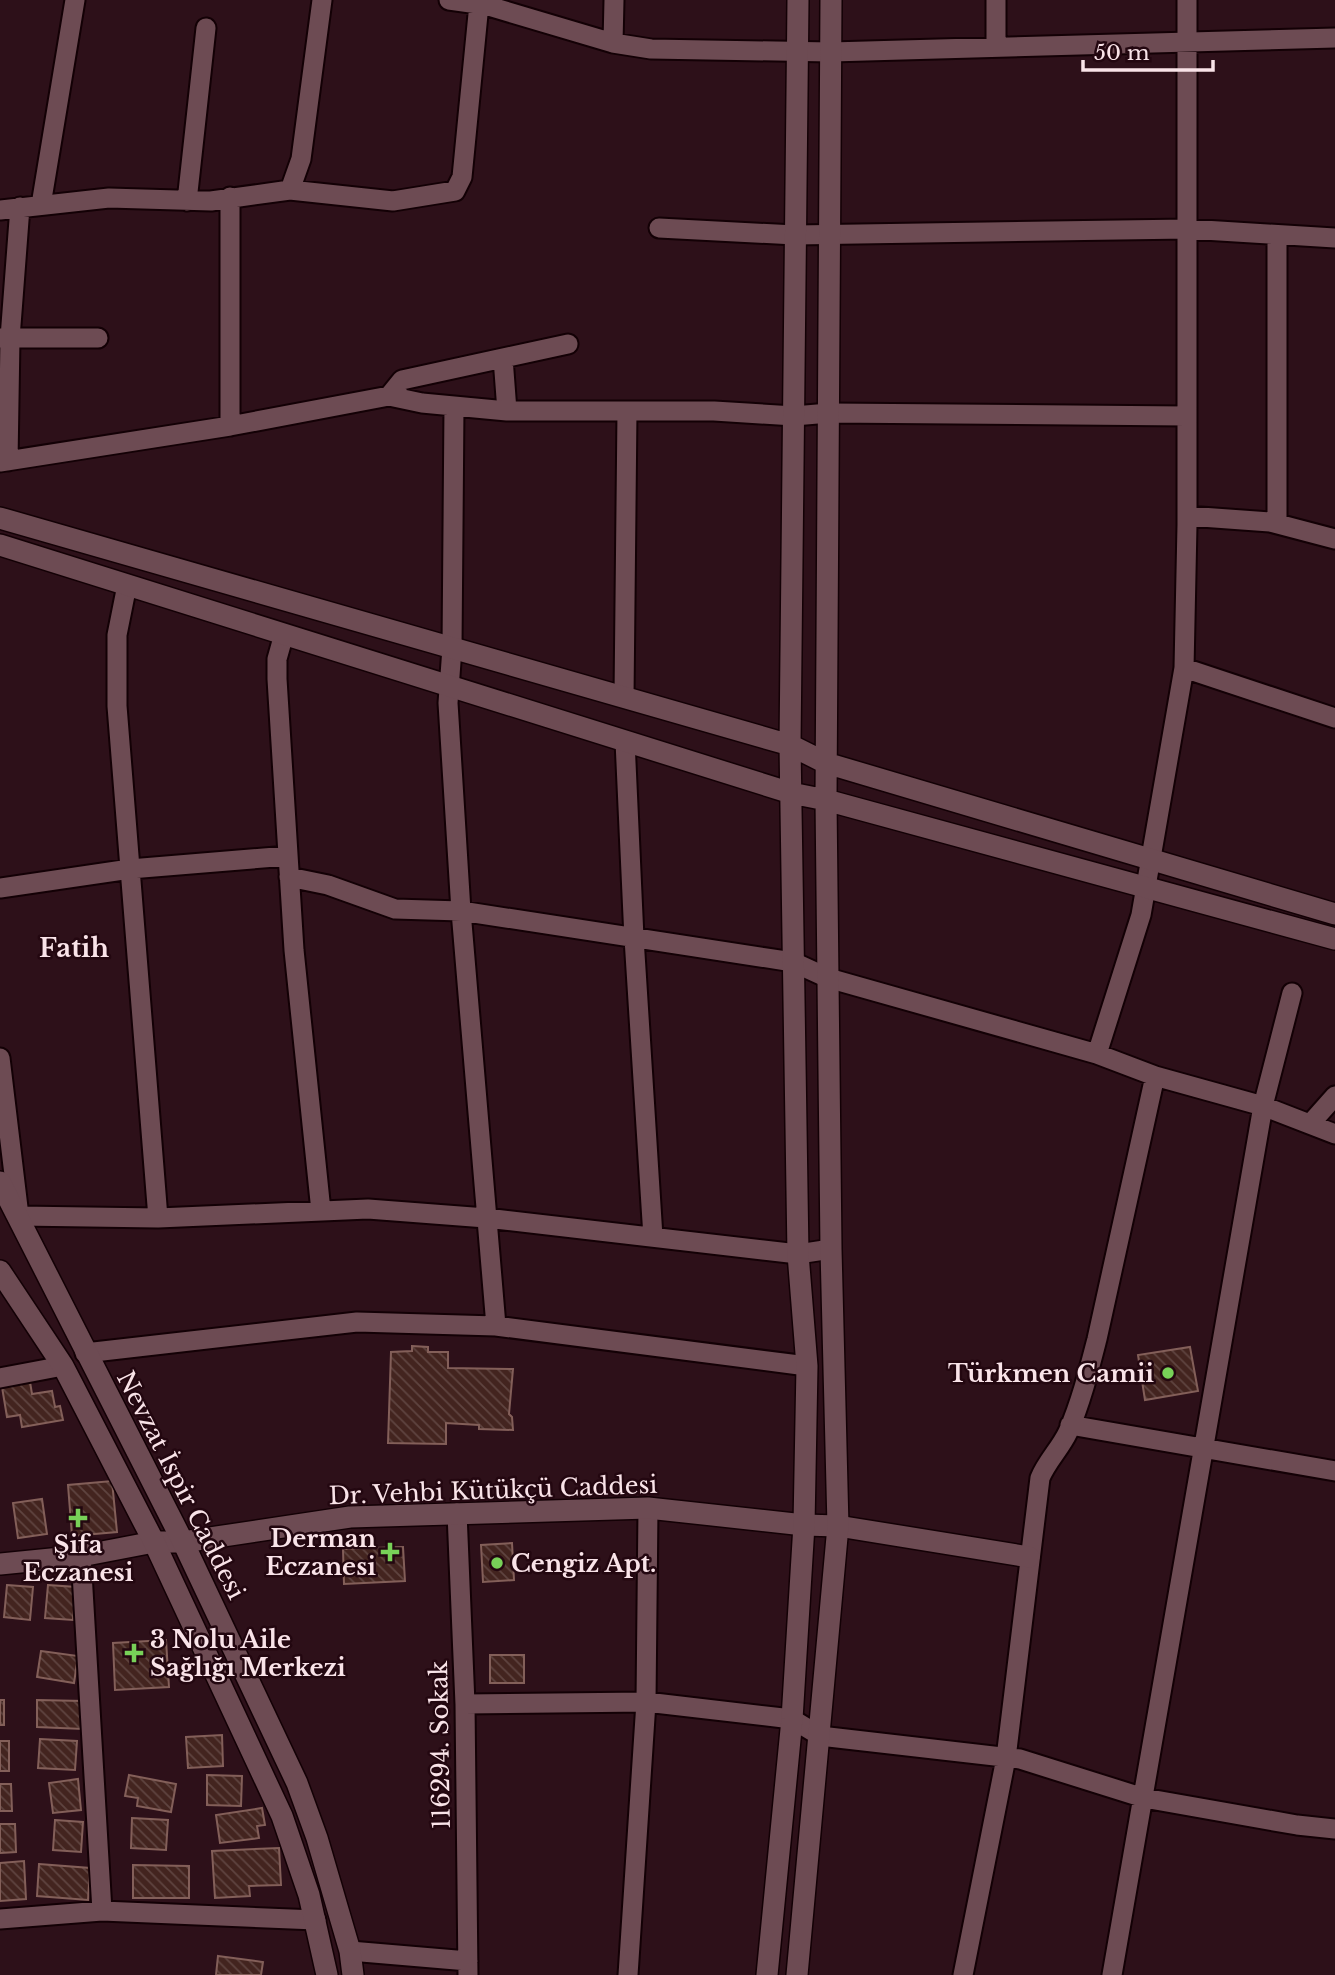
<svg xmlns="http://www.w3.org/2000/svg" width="1335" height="1975" font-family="'Libre Baskerville',serif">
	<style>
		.building { fill: url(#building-back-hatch); stroke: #835f59; stroke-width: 2 }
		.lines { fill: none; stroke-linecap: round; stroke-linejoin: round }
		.minor-casing { stroke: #130005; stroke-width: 23 }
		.tertiary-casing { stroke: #130005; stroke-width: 24 }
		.secondary-casing { stroke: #130005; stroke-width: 24 }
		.minor { stroke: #6d4b53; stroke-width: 19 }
		.tertiary { stroke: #6d4b53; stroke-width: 21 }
		.secondary { stroke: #6d4b53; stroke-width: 21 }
		.poi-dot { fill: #78d158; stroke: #230710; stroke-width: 2.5 }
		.labels { text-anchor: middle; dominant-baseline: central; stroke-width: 5; stroke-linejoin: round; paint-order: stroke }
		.poi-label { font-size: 24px; font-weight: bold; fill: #f9e3e8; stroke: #230710; text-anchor: end }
		.street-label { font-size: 24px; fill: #f9e3e8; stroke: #230710 }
		.neighbourhood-label { font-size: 26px; font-weight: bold; fill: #f9e3e8; stroke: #230710 }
	</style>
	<defs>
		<pattern id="building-back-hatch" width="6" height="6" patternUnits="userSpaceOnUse" patternTransform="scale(1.75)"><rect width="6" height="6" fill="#43241f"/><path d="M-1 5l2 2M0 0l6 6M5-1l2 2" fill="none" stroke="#5f4440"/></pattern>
	</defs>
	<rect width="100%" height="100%" fill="#2d1019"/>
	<path class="building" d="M412 1346 428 1347V1352H448V1368L513 1369 509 1414 512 1417 513 1430 479 1429V1425L446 1423V1444L388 1443 391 1352 412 1351Z
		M1190 1347 1198 1391 1145 1400 1138 1355Z
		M30 1382 32 1394 52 1391 55 1407 60 1406 63 1420 22 1427 20 1415 7 1417 2 1387Z
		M112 1481 117 1532 72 1536 68 1485Z
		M42 1499 47 1534 18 1538 13 1503Z
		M512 1543 514 1580 483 1582 481 1545Z
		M403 1547 405 1581 344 1584 343 1549Z
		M7 1585 33 1587 30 1620 4 1617Z
		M48 1585 76 1587 73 1620 45 1618Z
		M166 1640 169 1687 115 1690 113 1643Z
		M41 1651 78 1656 74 1683 37 1677Z
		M490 1655H524V1683H490Z
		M0 1700H4V1725H0Z
		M37 1700 84 1701 83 1729 37 1727Z
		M222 1735 223 1766 188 1768 186 1737Z
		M40 1739 77 1741 75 1770 38 1768Z
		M0 1741H9V1771H0Z
		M129 1775 176 1784 171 1812 137 1806 138 1798 125 1796Z
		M207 1775 242 1776 241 1806 207 1805Z
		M78 1779 81 1810 53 1813 49 1783Z
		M0 1784H11L12 1811H0Z
		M262 1808 265 1825 257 1826 259 1838 220 1843 216 1815Z
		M132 1818 168 1820 166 1850 131 1848Z
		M55 1820 83 1822 81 1852 53 1850Z
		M0 1824H15L16 1852 0 1853Z
		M279 1848 281 1885 249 1886 250 1896 215 1898 212 1851Z
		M24 1861 26 1899 0 1901V1863Z
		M39 1864 90 1868 88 1900 37 1896Z
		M133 1865 189 1866V1898H133Z
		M218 1956 263 1962 261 1975H216Z"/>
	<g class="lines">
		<g class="minor-casing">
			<path id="minor" d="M449 0 485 5 613 43 651 49 831 52 1335 38
				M613 43 614 0
				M996 47V0
				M290 190 301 159 322 0
				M187 201 206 28
				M41 205 75 0
				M0 210 109 198 211 201 290 190 393 201 455 191 462 177 479 4
				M659 228 795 235 1187 229 1335 238
				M1277 235V523
				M0 338H98
				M503 358 507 411
				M389 396 402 380 568 344
				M454 406 452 648 448 703 461 911 496 1326
				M230 426V197
				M8 461 10 338 20 207
				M0 462 230 426 389 396 422 403 507 411H714L794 416 829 413 1186 416
				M1187 516 1270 522 1335 539
				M127 585 117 635V706L158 1218
				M284 634 277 659V679L294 950 321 1211
				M1184 668 1335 718
				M624 697 627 411
				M625 741 634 938 653 1237
				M289 877 328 885 395 909 461 911 793 962 828 978 1097 1054 1155 1076 1263 1106 1335 1134
				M0 888 130 869 288 856
				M1097 1054 1141 915 1184 668 1187 525V0
				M0 1058 19 1216 158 1218 368 1209 486 1218 798 1254 831 1249
				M1311 1123 1335 1096
				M85 1353 357 1322 496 1326 807 1366
				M0 1378 63 1366
				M1070 1425 1335 1471
				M457 1513 465 1704 468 1975
				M81 1556 102 1911
				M465 1704 646 1702 792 1719 820 1736 1020 1759 1144 1798 1297 1825 1335 1829
				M0 1919 102 1911 316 1920
				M350 1951 468 1961
				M628 1975 646 1702 648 1508
				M963 1975 1006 1758 1040 1478C1047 1461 1060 1449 1068 1432 1081 1402 1089 1370 1097 1339L1155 1076
				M1112 1975 1263 1106 1292 993"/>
		</g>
		<g class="tertiary-casing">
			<path id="tertiary" d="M0 1564 81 1556 154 1542H183L350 1517 648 1508 804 1525 838 1526 1029 1557"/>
		</g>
		<g class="secondary-casing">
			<path id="secondary" d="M0 518 790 745 826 763 1335 914
				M0 545 791 793 826 800 1335 939
				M0 1182 183 1542 297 1783 317 1838 350 1951 353 1975
				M0 1271 63 1366 154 1542 282 1816 309 1895 327 1975
				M767 1975 792 1719 804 1525 807 1366 798 1254 790 745 798 0
				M797 1975 838 1526 831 1249 826 800 831 0"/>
		</g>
		<use href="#minor" class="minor"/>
		<use href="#tertiary" class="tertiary"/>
		<use href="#secondary" class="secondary"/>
	</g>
	<g class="poi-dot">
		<circle cx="1168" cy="1373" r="7"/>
		<path d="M74.5 1507.5h7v7h7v7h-7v7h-7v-7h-7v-7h7z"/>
		<path d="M386.5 1541.5h7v7h7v7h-7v7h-7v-7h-7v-7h7z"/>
		<circle cx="497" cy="1563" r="7"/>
		<path d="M130.5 1642.5h7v7h7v7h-7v7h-7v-7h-7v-7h7z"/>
	</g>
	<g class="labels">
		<g class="poi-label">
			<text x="1154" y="1373">Türkmen Camii</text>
			<text x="376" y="1538">Derman<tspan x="376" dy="28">Eczanesi</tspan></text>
			<text x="78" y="1544" text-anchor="middle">Şifa<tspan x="78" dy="28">Eczanesi</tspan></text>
			<text x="511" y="1563" text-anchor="start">Cengiz Apt.</text>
			<text x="150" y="1639" text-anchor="start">3 Nolu Aile<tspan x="150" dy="28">Sağlığı Merkezi</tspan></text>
		</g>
		<g class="street-label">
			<text transform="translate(181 1485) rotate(63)">Nevzat İspir Caddesi</text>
			<text transform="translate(493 1490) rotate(-2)">Dr. Vehbi Kütükçü Caddesi</text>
			<text transform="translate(440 1745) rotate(-91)">116294. Sokak</text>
		</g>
		<g class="neighbourhood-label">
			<text x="74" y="948">Fatih</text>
		</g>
	</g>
	<path d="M1083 60v10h130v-10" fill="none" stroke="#f9e3e8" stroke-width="3.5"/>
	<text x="1094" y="60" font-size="21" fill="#f9e3e8" stroke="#230710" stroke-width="5" paint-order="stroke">50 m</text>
</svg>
